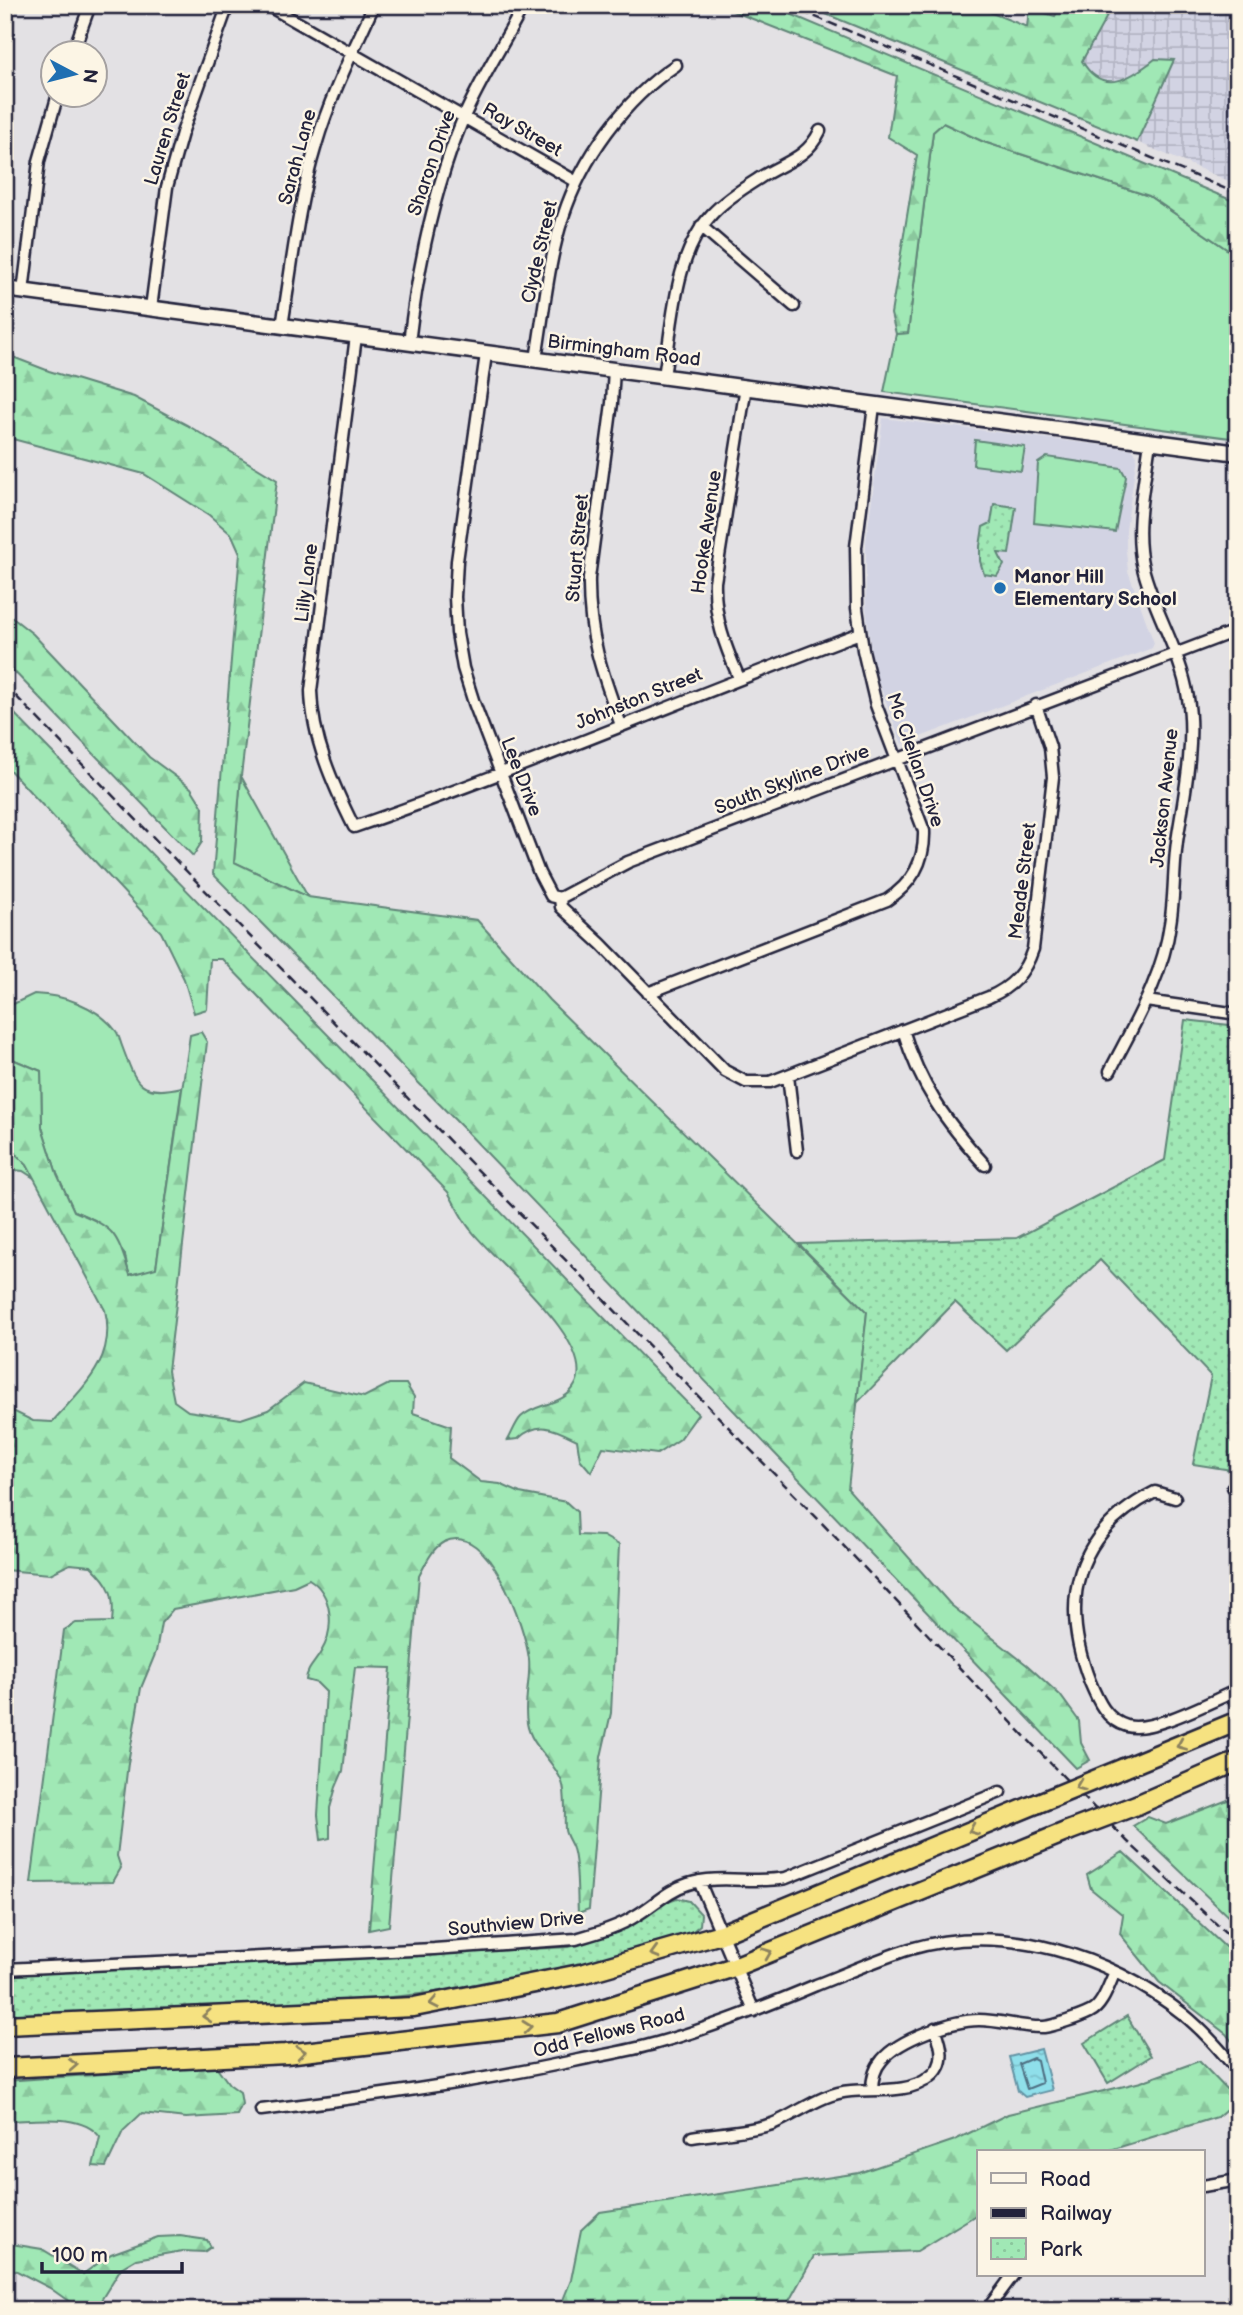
<svg xmlns="http://www.w3.org/2000/svg" width="1243" height="2315" font-family="'Balsamiq Sans',sans-serif">
	<style>
		.built { fill: #d2d3e3 }
		.industrial { fill: url(#industrial-grid) }
		.green { fill: #a0e8b5; stroke: #618578; stroke-width: 2 }
		.forest { fill: url(#forest-firs); stroke: #618578; stroke-width: 2 }
		.park { fill: url(#park-dots); stroke: #618578; stroke-width: 2 }
		.water { fill: url(#water-ripples); stroke: #6393a4; stroke-width: 2 }
		.lines { fill: none; stroke-linecap: round; stroke-linejoin: round }
		.shore { stroke: #4e6e81; stroke-width: 2 }
		.street-casing { stroke: #22223b; stroke-width: 15 }
		.secondary-casing { stroke: #22223b; stroke-width: 19 }
		.highway-casing { stroke: #22223b; stroke-width: 23 }
		.street { stroke: #fcf5e5; stroke-width: 10 }
		.secondary { stroke: #fcf5e5; stroke-width: 14 }
		.highway { stroke: #f6e281; stroke-width: 18 }
		.rail { stroke: #22223b; stroke-width: 2.5; stroke-dasharray: 10 5; stroke-linecap: butt }
		.highway-bridge-casing { stroke: #22223b; stroke-width: 23; stroke-linecap: butt }
		.highway-bridge { stroke: #f6e281; stroke-width: 18 }
		.oneway { stroke: #8c825e }
		.poi-dot { fill: #1f6fb2; stroke: #fcf5e5; stroke-width: 2.5 }
		.labels { text-anchor: middle; dominant-baseline: central; stroke-width: 5; stroke-linejoin: round; paint-order: stroke }
		.street-label { font-size: 19px; fill: #22223b; stroke: #fcf5e5 }
		.poi-label { font-size: 19px; font-weight: bold; fill: #22223b; stroke: #fcf5e5; text-anchor: start }
	</style>
	<defs>
		<pattern id="industrial-grid" width="8" height="8" patternUnits="userSpaceOnUse" patternTransform="scale(1.75)"><rect width="8" height="8" fill="#d2d3e3"/><path d="M0 4h8M4 0v8" fill="none" stroke="#b4b5c4"/></pattern>
		<pattern id="forest-firs" width="22" height="20" patternUnits="userSpaceOnUse" patternTransform="scale(1.75)"><rect width="22" height="20" fill="#a0e8b5"/><path d="M5 1l3.5 6h-7zM16 11l3.5 6h-7z" fill="#8ac79d"/></pattern>
		<pattern id="park-dots" width="8" height="8" patternUnits="userSpaceOnUse" patternTransform="scale(1.75)"><rect width="8" height="8" fill="#a0e8b5"/><path d="M2 2h.1M6 6h.1" fill="none" stroke="#8ac79d" stroke-width="1.8" stroke-linecap="round"/></pattern>
		<pattern id="water-ripples" width="26" height="14" patternUnits="userSpaceOnUse" patternTransform="scale(1.75)"><rect width="26" height="14" fill="#8fdfea"/><path d="M2 4q2-2 4 0t4 0M15 11q2-2 4 0t4 0" fill="none" stroke="#7bbfca"/></pattern>
	</defs>
	<rect width="100%" height="100%" fill="#e3e1e4"/>
	<filter id="ink" filterUnits="userSpaceOnUse"><feTurbulence type="fractalNoise" baseFrequency=".0143" numOctaves="2"/><feDisplacementMap in="SourceGraphic" scale="14" xChannelSelector="R" yChannelSelector="G"/><feConvolveMatrix kernelMatrix="1 2 1 2 8 2 1 2 1" color-interpolation-filters="sRGB"/></filter>
	<g filter="url(#ink)">
		<path class="built" d="M883 418 1132 449 1137 455 1126 530V550L1128 571 1154 643 1152 648 902 744 877 678 871 651 866 607V542Z"/>
		<path class="industrial" d="M1109 5H1238V185L1137 142 1174 60 1155 59 1134 76 1114 83 1089 74 1082 62 1106 18Z"/>
		<path class="green" d="M943 123 984 142 1149 196 1228 250 1238 261V439L884 392 896 334 908 333 933 132Z
			M975 440 1025 447 1021 471 973 465Z
			M1047 457 1121 468 1126 477 1115 532 1034 523 1038 463Z
			M241 776 308 897 234 862Z
			M34 994C64 995 97 1006 116 1031 119 1035 120 1041 122 1046 136 1083 138 1097 182 1087L156 1269 129 1275 125 1255 95 1220 74 1211 57 1174 42 1127 41 1071 5 1056V1008Z
			M5 1143 27 1165 34 1178 23 1171 5 1169Z"/>
		<path class="forest" d="M717 5H769L1238 203V261L1228 250 1149 196 984 142 943 123 933 132 908 333 896 334 891 314 917 155 888 137 897 76Z
			M804 5H972L1027 27 1029 8 1055 16 1061 5H1109L1106 18 1082 61C1103 97 1131 78 1155 59L1174 60 1137 142Z
			M5 354 49 371 134 397 187 425 277 480 241 776 234 862 308 897 477 920 549 1000 867 1312 848 1489 951 1605 1027 1665 1060 1695 1079 1721 1081 1743 1090 1760 1076 1768 463 1128 213 874 240 553 232 535 209 515 144 474 5 437Z
			M5 612 33 634 149 757 191 788 203 807 202 842 193 856 5 662Z
			M5 704 698 1414 680 1439 657 1454 603 1447 591 1472 580 1459 577 1440C555 1429 539 1419 518 1439L508 1440C512 1433 516 1422 521 1417 537 1402 564 1406 575 1385 599 1344 494 1261 470 1229 461 1218 455 1204 448 1192L222 959H210L207 1009 194 1013 184 979 161 932 5 765Z
			M201 1032 207 1042 168 1371 174 1401 188 1411 241 1419 268 1410 304 1383 364 1397 389 1384H406L414 1397 413 1413 451 1426 449 1458 481 1482 500 1484 520 1493 566 1502 577 1512 578 1535 603 1536 619 1545 611 1713 601 1757 589 1909 578 1913C577 1896 578 1864 573 1849 571 1842 566 1837 565 1830 564 1815 567 1796 562 1782 554 1760 531 1747 527 1723 523 1702 531 1680 529 1659 525 1627 489 1520 444 1542 432 1548 425 1565 419 1576L389 1926 369 1930 391 1668 355 1667 343 1771 336 1787 330 1808V1838L321 1840 318 1815 326 1692 317 1683 306 1680C307 1668 315 1663 321 1652 335 1629 333 1594 309 1579L294 1586 173 1609 161 1623 156 1652 141 1688 128 1763 117 1856 121 1868 113 1882 31 1883 64 1630 76 1623 112 1622C115 1595 111 1585 91 1566L70 1564 50 1574 5 1570V1407L33 1421 52 1422C82 1388 117 1360 105 1310L27 1165 5 1143V1056L41 1071 42 1127 57 1174 74 1211C117 1229 116 1233 130 1275L156 1268 190 1035Z
			M1238 1796V1926L1133 1826 1148 1817 1166 1824Z
			M1123 1852 1238 1959V2049L1226 2034 1159 1982 1120 1934 1123 1915 1091 1889 1087 1875Z
			M1199 2061 1237 2100 1217 2117 1104 2152H979V2213L917 2251 814 2256 784 2310H559L571 2280 581 2230 600 2212 859 2173 955 2140 1008 2114 1141 2082Z
			M216 2066 229 2084 240 2092 242 2104 237 2115 186 2118 142 2113 123 2131 106 2167 93 2166 100 2137C81 2112 33 2121 5 2121V2081Z
			M180 2236 207 2240 211 2247 204 2252 182 2251 136 2259 121 2268 95 2310H81L50 2288 5 2265V2243L42 2249 83 2274 111 2254 158 2237Z"/>
		<path class="park" d="M994 504 1016 507 1009 554 998 553 1004 565 997 576 984 574 980 561V546L983 527 991 523Z
			M1185 1020 1238 1026V1471L1193 1464 1211 1376 1100 1260 1006 1350 955 1302 857 1403 867 1312 799 1244 1017 1238 1165 1160Z
			M677 1898 689 1901 701 1914 700 1925 693 1931C591 1972 469 1991 359 2000L5 2019V1975L568 1947C594 1939 618 1931 642 1917 654 1911 664 1901 677 1898Z
			M1127 2016 1151 2056 1108 2083 1084 2043Z"/>
		<path class="water" d="M1041 2049 1052 2090 1025 2097 1018 2091 1009 2057Z"/>
		<g class="lines">
			<path class="shore" d="M1033 2058 1037 2060 1042 2083 1027 2089 1019 2064Z"/>
			<g class="street-casing">
				<path id="street" d="M267 5 577 182
					M73 52 90 5
					M701 226 794 306
					M23 292 39 161 58 94
					M151 308 167 187 182 133 228 5
					M282 326C292 265 298 204 316 145 330 97 353 51 374 5
					M356 336 311 691C312 738 333 785 354 827 525 768 691 696 860 633
					M409 343C418 266 433 191 463 119 480 80 504 43 524 5
					M486 354 457 561 455 597 457 633 463 668 474 703 539 873 551 896 560 898
					M536 359C544 312 548 262 563 217 582 158 624 100 676 65
					M614 369 612 403 589 578C588 635 602 673 621 725
					M664 376C673 323 674 254 712 214 725 200 742 189 758 179 783 162 806 160 820 131
					M739 678C725 646 714 618 715 582L746 386
					M560 898 561 907 601 944 725 1071 746 1082H770L989 997C1012 987 1025 973 1033 949L1053 777 1050 747 1036 705
					M560 898 628 862 1238 630
					M648 993 887 900C913 883 925 861 924 831L876 705 863 650 857 608 856 547 874 406
					M1146 1001 1238 1014
					M903 1030C920 1086 946 1122 985 1165
					M1110 1071C1134 1024 1163 977 1170 924 1175 895 1173 864 1178 835 1185 791 1195 742 1188 698 1181 652 1154 612 1143 568 1133 527 1145 482 1150 441
					M788 1076 797 1151
					M1233 1487 1238 1488
					M1175 1498 1155 1492C1074 1533 1059 1602 1090 1682 1098 1701 1106 1720 1127 1726 1153 1733 1211 1701 1238 1690
					M1231 1693 1238 1707
					M699 1881 754 2011
					M5 1969 434 1949 576 1939C597 1933 619 1927 637 1915 654 1905 668 1890 688 1884 720 1874 753 1884 786 1878L1000 1792
					M872 2090C872 2079 874 2069 882 2060 899 2039 953 2020 979 2020 1001 2020 1023 2028 1044 2027 1054 2026 1080 2017 1090 2012 1103 2006 1109 1984 1115 1972
					M261 2110C366 2097 470 2083 574 2061 602 2055 630 2051 657 2043 711 2028 764 2007 816 1985 847 1973 878 1959 910 1949 1004 1922 1108 1955 1183 2014 1204 2031 1221 2051 1238 2071
					M692 2137C717 2133 747 2132 772 2124 798 2114 821 2093 851 2091 876 2089 909 2094 930 2077 947 2064 942 2046 935 2028
					M1203 2186 1238 2180
					M987 2310 1013 2275"/>
			</g>
			<g class="secondary-casing">
				<path id="secondary" d="M5 289 1238 453"/>
			</g>
			<g class="highway-casing">
				<path id="highway" d="M1124 1768 1238 1721
					M1139 1804 1238 1761
					M5 2025 414 2007 585 1973 721 1934 1036 1804
					M5 2068 286 2054 558 2023 734 1967 1068 1831"/>
			</g>
			<use href="#street" class="street"/>
			<use href="#secondary" class="secondary"/>
			<use href="#highway" class="highway"/>
			<path class="rail" d="M787 5 1238 194
				M5 685 820 1521 1051 1764 1127 1841 1238 1944"/>
			<g class="highway-bridge-casing">
				<path id="highway-bridge" d="M1036 1804 1124 1768
					M1068 1831 1139 1804"/>
			</g>
			<use href="#highway-bridge" class="highway-bridge"/>
		</g>
		<defs><path id="oneway-chevron" d="M-2-3.5L2.5 0L-2 3.5" fill="none" stroke-width="1.6" stroke-linecap="round" stroke-linejoin="round" transform="scale(1.75)"/></defs>
		<g class="oneway">
			<use href="#oneway-chevron" transform="translate(1181 1745) rotate(157)"/>
			<use href="#oneway-chevron" transform="translate(1080 1786) rotate(158)"/>
			<use href="#oneway-chevron" transform="translate(973 1830) rotate(158)"/>
			<use href="#oneway-chevron" transform="translate(655 1953) rotate(164)"/>
			<use href="#oneway-chevron" transform="translate(767 1953) rotate(-22)"/>
			<use href="#oneway-chevron" transform="translate(434 2003) rotate(169)"/>
			<use href="#oneway-chevron" transform="translate(207 2016) rotate(177)"/>
			<use href="#oneway-chevron" transform="translate(527 2027) rotate(-6)"/>
			<use href="#oneway-chevron" transform="translate(301 2052) rotate(-6)"/>
			<use href="#oneway-chevron" transform="translate(73 2065) rotate(-3)"/>
		</g>
	</g>
	<circle class="poi-dot" cx="1000" cy="588" r="7"/>
	<g class="labels">
		<g class="street-label">
			<text transform="translate(168 129) rotate(-73)">Lauren Street</text>
			<text transform="translate(522 130) rotate(30)">Ray Street</text>
			<text transform="translate(298 157) rotate(-75)">Sarah Lane</text>
			<text transform="translate(432 163) rotate(-71)">Sharon Drive</text>
			<text transform="translate(540 252) rotate(-77)">Clyde Street</text>
			<text transform="translate(624 351) rotate(7)">Birmingham Road</text>
			<text transform="translate(707 532) rotate(-82)">Hooke Avenue</text>
			<text transform="translate(578 548) rotate(-85)">Stuart Street</text>
			<text transform="translate(307 583) rotate(-83)">Lilly Lane</text>
			<text transform="translate(639 699) rotate(-22)">Johnston Street</text>
			<text transform="translate(915 760) rotate(71)">Mc Clellan Drive</text>
			<text transform="translate(521 777) rotate(69)">Lee Drive</text>
			<text transform="translate(792 780) rotate(-21)">South Skyline Drive</text>
			<text transform="translate(1165 798) rotate(-84)">Jackson Avenue</text>
			<text transform="translate(1023 881) rotate(-83)">Meade Street</text>
			<text transform="translate(516 1924) rotate(-5)">Southview Drive</text>
			<text transform="translate(609 2033) rotate(-14)">Odd Fellows Road</text>
		</g>
		<g class="poi-label">
			<text x="1014" y="577">Manor Hill<tspan x="1014" dy="22">Elementary School</tspan></text>
		</g>
	</g>
	<rect width="1243" height="2315" fill="none" stroke="#fcf5e5" stroke-width="28"/>
	<rect x="14" y="14" width="1215" height="2287" fill="none" stroke="#22223b" stroke-width="2.5" filter="url(#ink)"/>
	<rect x="977" y="2150" width="228" height="126" fill="#fcf5e5" stroke="#a5a1a1" stroke-width="2"/>
	<rect x="991" y="2173" width="35" height="10" fill="#fcf5e5" stroke="#a5a1a1" stroke-width="2"/>
	<text x="1040" y="2186" font-size="21" fill="#22223b">Road</text>
	<rect x="991" y="2208" width="35" height="10" fill="#22223b" stroke="#a5a1a1" stroke-width="2"/>
	<text x="1040" y="2220" font-size="21" fill="#22223b">Railway</text>
	<rect x="991" y="2238" width="35" height="21" fill="url(#park-dots)" stroke="#a5a1a1" stroke-width="2"/>
	<text x="1040" y="2256" font-size="21" fill="#22223b">Park</text>
	<g transform="translate(74 74) rotate(97)"><circle r="33" fill="#fcf5e5" stroke="#a5a1a1" stroke-width="2"/>
	<path d="M0-5L12 26L0 18L-12 26Z" fill="#1f6fb2"/>
	<text y="-10" font-size="19" font-weight="bold" text-anchor="middle" fill="#22223b">N</text>
	</g>
	<path d="M42 2262v10h140v-10" fill="none" stroke="#22223b" stroke-width="3.5"/>
	<text x="52" y="2262" font-size="21" fill="#22223b" stroke="#fcf5e5" stroke-width="5" paint-order="stroke">100 m</text>
</svg>
